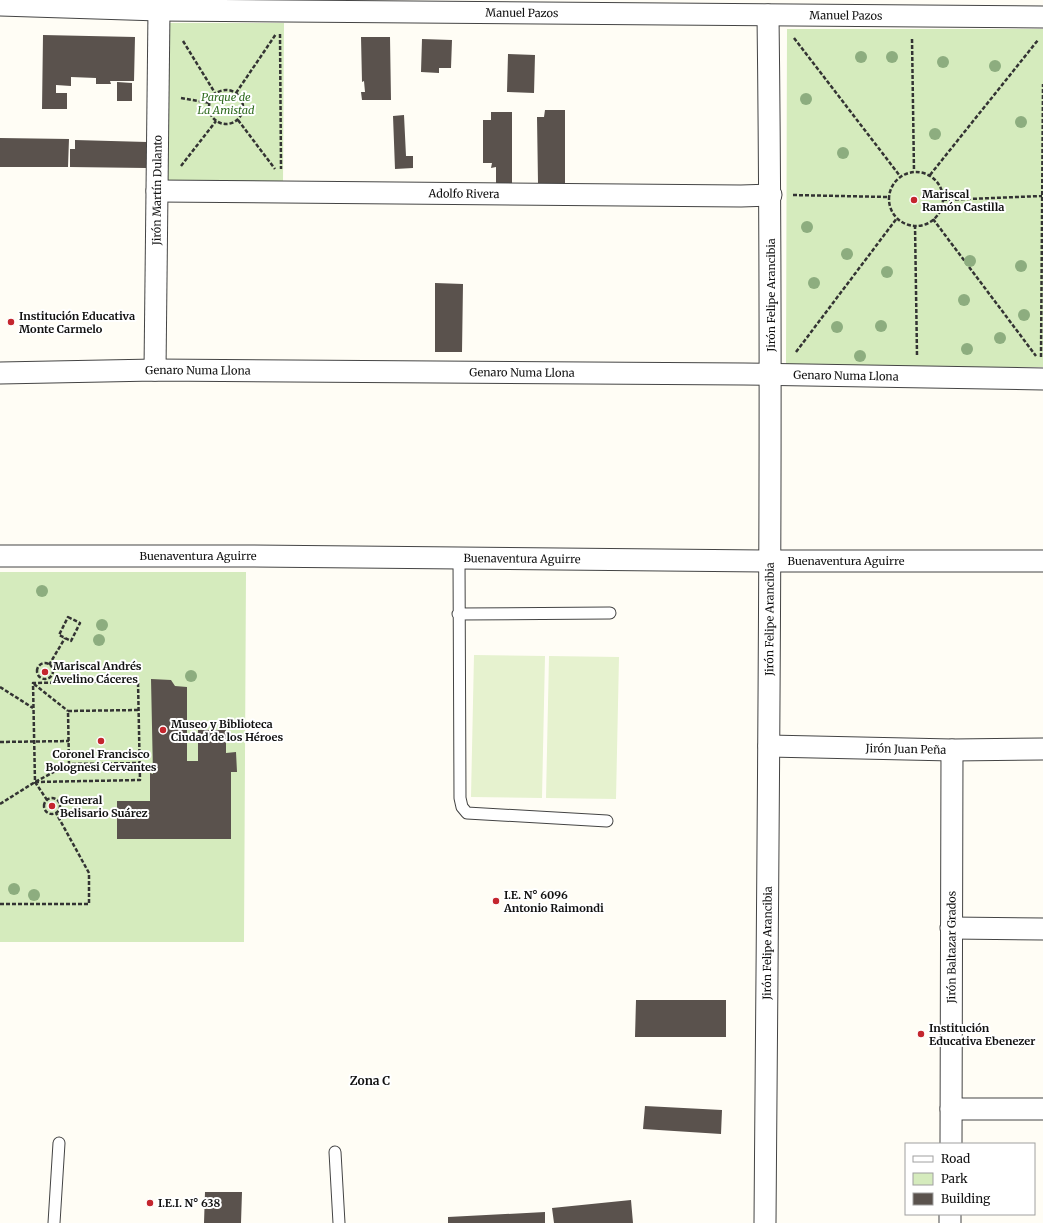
<svg xmlns="http://www.w3.org/2000/svg" width="1043" height="1223" font-family="Merriweather,serif">
	<style>
		.green { fill: #d5ebbd }
		.pitch { fill: #e6f2cf }
		.building { fill: #5a524d }
		.lines { fill: none; stroke-linecap: round; stroke-linejoin: round }
		.service-casing { stroke: #444; stroke-width: 13 }
		.minor-casing { stroke: #444; stroke-width: 23 }
		.path { stroke: #333; stroke-width: 2.5; stroke-dasharray: 4 2; stroke-linecap: butt }
		.service { stroke: #fff; stroke-width: 11 }
		.minor { stroke: #fff; stroke-width: 21 }
		.tree { fill: #8dad7f }
		.poi-dot { fill: #c4262e; stroke: #fff; stroke-width: 1.5 }
		.labels { text-anchor: middle; dominant-baseline: central; stroke-width: 4; stroke-linejoin: round; paint-order: stroke }
		.street-label { font-size: 11px; fill: #111; stroke: #fff }
		.park-label { font-size: 11px; font-style: italic; fill: #2f6b1f; stroke: #fff }
		.poi-label { font-size: 11px; font-weight: bold; fill: #111; stroke: #fff; text-anchor: start }
		.neighbourhood-label { font-size: 12px; font-weight: bold; fill: #111; stroke: #fff }
	</style>
	<rect width="100%" height="100%" fill="#fffdf5"/>
	<path class="green" d="M169 23H284L283 184H168Z
		M787 29H1043V367H786Z
		M0 572H246L244 942H0Z"/>
	<path class="pitch" d="M474 655 545 656 542 798 471 797Z
		M549 656 619 657 616 799 546 798Z"/>
	<path class="building" d="M43 35 135 37 134 81H110L111 84H96V78L71 77V86L56 85V93H67V109H42Z
		M361 37H390L391 100H362L361 92H365L364 81 362 82Z
		M422 39 452 40 451 68H439V73L421 72Z
		M508 54 535 55 534 93 507 92Z
		M117 82 132 83V101H117Z
		M545 110H565V183H538L537 117H544Z
		M491 112H512V186L496 185V167L491 168 492 163H483V120H491Z
		M404 115 406 156H413V168L395 169 393 116Z
		M0 138 69 139 68 167H0Z
		M75 140 147 142 146 168 70 167V149H75Z
		M435 283 463 284 462 352H435Z
		M151 679 171 680 175 686 187 687V761H198V730H226V753L236 752 237 772H231V839H117V801H150V773L153 774Z
		M636 1000H726V1037H635Z
		M645 1106 722 1110 721 1134 643 1129Z
		M205 1192H242L241 1223H204Z
		M631 1200 633 1223H554L552 1208Z
		M545 1212V1223H448V1217Z"/>
	<g class="lines">
		<g class="service-casing">
			<path id="service" d="M459 559 460 798 462 807 467 813 607 821
				M458 614 610 613
				M335 1152 339 1223
				M54 1223 59 1143"/>
		</g>
		<g class="minor-casing">
			<g id="minor">
				<path id="s1" d="M0 5 159 10 1043 17"/>
				<path id="s2" d="M157 191 741 196 771 195"/>
				<path id="s3" d="M155 370 159 10"/>
				<path id="s4" d="M0 373 155 370 744 374 1043 379"/>
				<path id="s5" d="M0 556H243L770 561H1043"/>
				<path id="s6" d="M769 746 952 750 1043 749"/>
				<path d="M951 928 1043 929"/>
				<path d="M951 1109H1043"/>
				<path id="s7" d="M951 1144 952 750"/>
				<path id="s8" d="M765 1223C768 820 773 417 768 15"/>
				<path d="M950 1223V1214"/>
			</g>
		</g>
		<path class="path" d="M280 34 281 169
			M794 38 900 176
			M912 39 914 171
			M183 41 215 93
			M209 107a17 17 0 1 1 34 0a17 17 0 1 1-34 0Z
			M236 93 276 34
			M181 98 210 103
			M238 120 275 169
			M181 166 216 121
			M889 199a27 27 0 1 1 54 0a27 27 0 1 1-54 0Z
			M930 175 1038 40
			M793 195 888 197
			M943 200 1042 196
			M933 219 1036 356
			M915 225 917 355
			M796 352 897 218
			M1041 357 1043 84
			M68 617 80 623 71 641 59 635Z
			M37 671a8 8 0 1 1 16 0a8 8 0 1 1-16 0Z
			M49 665 65 638
			M34 684 68 711
			M0 687 33 708
			M138 710 68 711 69 764 140 763
			M0 742 69 741
			M35 782 140 780 138 681 33 683 35 782 47 800
			M44 806a8 8 0 1 1 16 0a8 8 0 1 1-16 0Z
			M0 804 35 782 69 764
			M0 904H89V873L56 813"/>
		<use href="#service" class="service"/>
		<use href="#minor" class="minor"/>
	</g>
	<g class="tree">
		<circle cx="861" cy="57" r="6"/>
		<circle cx="892" cy="57" r="6"/>
		<circle cx="943" cy="62" r="6"/>
		<circle cx="995" cy="66" r="6"/>
		<circle cx="806" cy="99" r="6"/>
		<circle cx="1021" cy="122" r="6"/>
		<circle cx="935" cy="134" r="6"/>
		<circle cx="843" cy="153" r="6"/>
		<circle cx="807" cy="227" r="6"/>
		<circle cx="847" cy="254" r="6"/>
		<circle cx="970" cy="261" r="6"/>
		<circle cx="1021" cy="266" r="6"/>
		<circle cx="887" cy="272" r="6"/>
		<circle cx="814" cy="283" r="6"/>
		<circle cx="964" cy="300" r="6"/>
		<circle cx="1024" cy="315" r="6"/>
		<circle cx="881" cy="326" r="6"/>
		<circle cx="837" cy="327" r="6"/>
		<circle cx="1000" cy="338" r="6"/>
		<circle cx="967" cy="349" r="6"/>
		<circle cx="860" cy="356" r="6"/>
		<circle cx="42" cy="591" r="6"/>
		<circle cx="102" cy="625" r="6"/>
		<circle cx="99" cy="640" r="6"/>
		<circle cx="191" cy="676" r="6"/>
		<circle cx="14" cy="889" r="6"/>
		<circle cx="34" cy="895" r="6"/>
	</g>
	<g class="poi-dot">
		<circle cx="914" cy="200" r="4"/>
		<circle cx="11" cy="322" r="4"/>
		<circle cx="45" cy="672" r="4"/>
		<circle cx="163" cy="730" r="4"/>
		<circle cx="101" cy="741" r="4"/>
		<circle cx="52" cy="806" r="4"/>
		<circle cx="496" cy="901" r="4"/>
		<circle cx="921" cy="1034" r="4"/>
		<circle cx="150" cy="1203" r="4"/>
	</g>
	<g class="labels">
		<g class="street-label">
			<text stroke="none"><textPath href="#s1" startOffset="522">Manuel Pazos</textPath></text>
			<text stroke="none"><textPath href="#s1" startOffset="846">Manuel Pazos</textPath></text>
			<text stroke="none"><textPath href="#s3" startOffset="180">Jirón Martín Dulanto</textPath></text>
			<text stroke="none"><textPath href="#s2" startOffset="307">Adolfo Rivera</textPath></text>
			<text transform="translate(771 295) rotate(-90)">Jirón Felipe Arancibia</text>
			<text stroke="none"><textPath href="#s4" startOffset="198">Genaro Numa Llona</textPath></text>
			<text stroke="none"><textPath href="#s4" startOffset="522">Genaro Numa Llona</textPath></text>
			<text stroke="none"><textPath href="#s4" startOffset="846">Genaro Numa Llona</textPath></text>
			<text stroke="none"><textPath href="#s5" startOffset="198">Buenaventura Aguirre</textPath></text>
			<text stroke="none"><textPath href="#s5" startOffset="522">Buenaventura Aguirre</textPath></text>
			<text stroke="none"><textPath href="#s5" startOffset="846">Buenaventura Aguirre</textPath></text>
			<text stroke="none"><textPath href="#s8" startOffset="604">Jirón Felipe Arancibia</textPath></text>
			<text stroke="none"><textPath href="#s6" startOffset="137">Jirón Juan Peña</textPath></text>
			<text stroke="none"><textPath href="#s8" startOffset="280">Jirón Felipe Arancibia</textPath></text>
			<text stroke="none"><textPath href="#s7" startOffset="197">Jirón Baltazar Grados</textPath></text>
		</g>
		<g class="park-label">
			<text x="226" y="97">Parque de<tspan x="226" dy="13">La Amistad</tspan></text>
		</g>
		<g class="poi-label">
			<text x="922" y="194">Mariscal<tspan x="922" dy="13">Ramón Castilla</tspan></text>
			<text x="19" y="316">Institución Educativa<tspan x="19" dy="13">Monte Carmelo</tspan></text>
			<text x="53" y="666">Mariscal Andrés<tspan x="53" dy="13">Avelino Cáceres</tspan></text>
			<text x="171" y="724">Museo y Biblioteca<tspan x="171" dy="13">Ciudad de los Héroes</tspan></text>
			<text x="101" y="754" text-anchor="middle">Coronel Francisco<tspan x="101" dy="13">Bolognesi Cervantes</tspan></text>
			<text x="60" y="800">General<tspan x="60" dy="13">Belisario Suárez</tspan></text>
			<text x="504" y="895">I.E. N° 6096<tspan x="504" dy="13">Antonio Raimondi</tspan></text>
			<text x="929" y="1028">Institución<tspan x="929" dy="13">Educativa Ebenezer</tspan></text>
			<text x="158" y="1203">I.E.I. N° 638</text>
		</g>
		<g class="neighbourhood-label">
			<text x="370" y="1080">Zona C</text>
		</g>
	</g>
	<rect x="905" y="1143" width="130" height="72" fill="#ffffff" stroke="#a0a0a0"/>
	<rect x="913" y="1156" width="20" height="6" fill="#ffffff" stroke="#a0a0a0"/>
	<text x="941" y="1163" font-size="12" fill="#111111">Road</text>
	<rect x="913" y="1173" width="20" height="12" fill="#d5ebbd" stroke="#a0a0a0"/>
	<text x="941" y="1183" font-size="12" fill="#111111">Park</text>
	<rect x="913" y="1193" width="20" height="12" fill="#5a524d" stroke="#a0a0a0"/>
	<text x="941" y="1203" font-size="12" fill="#111111">Building</text>
</svg>
